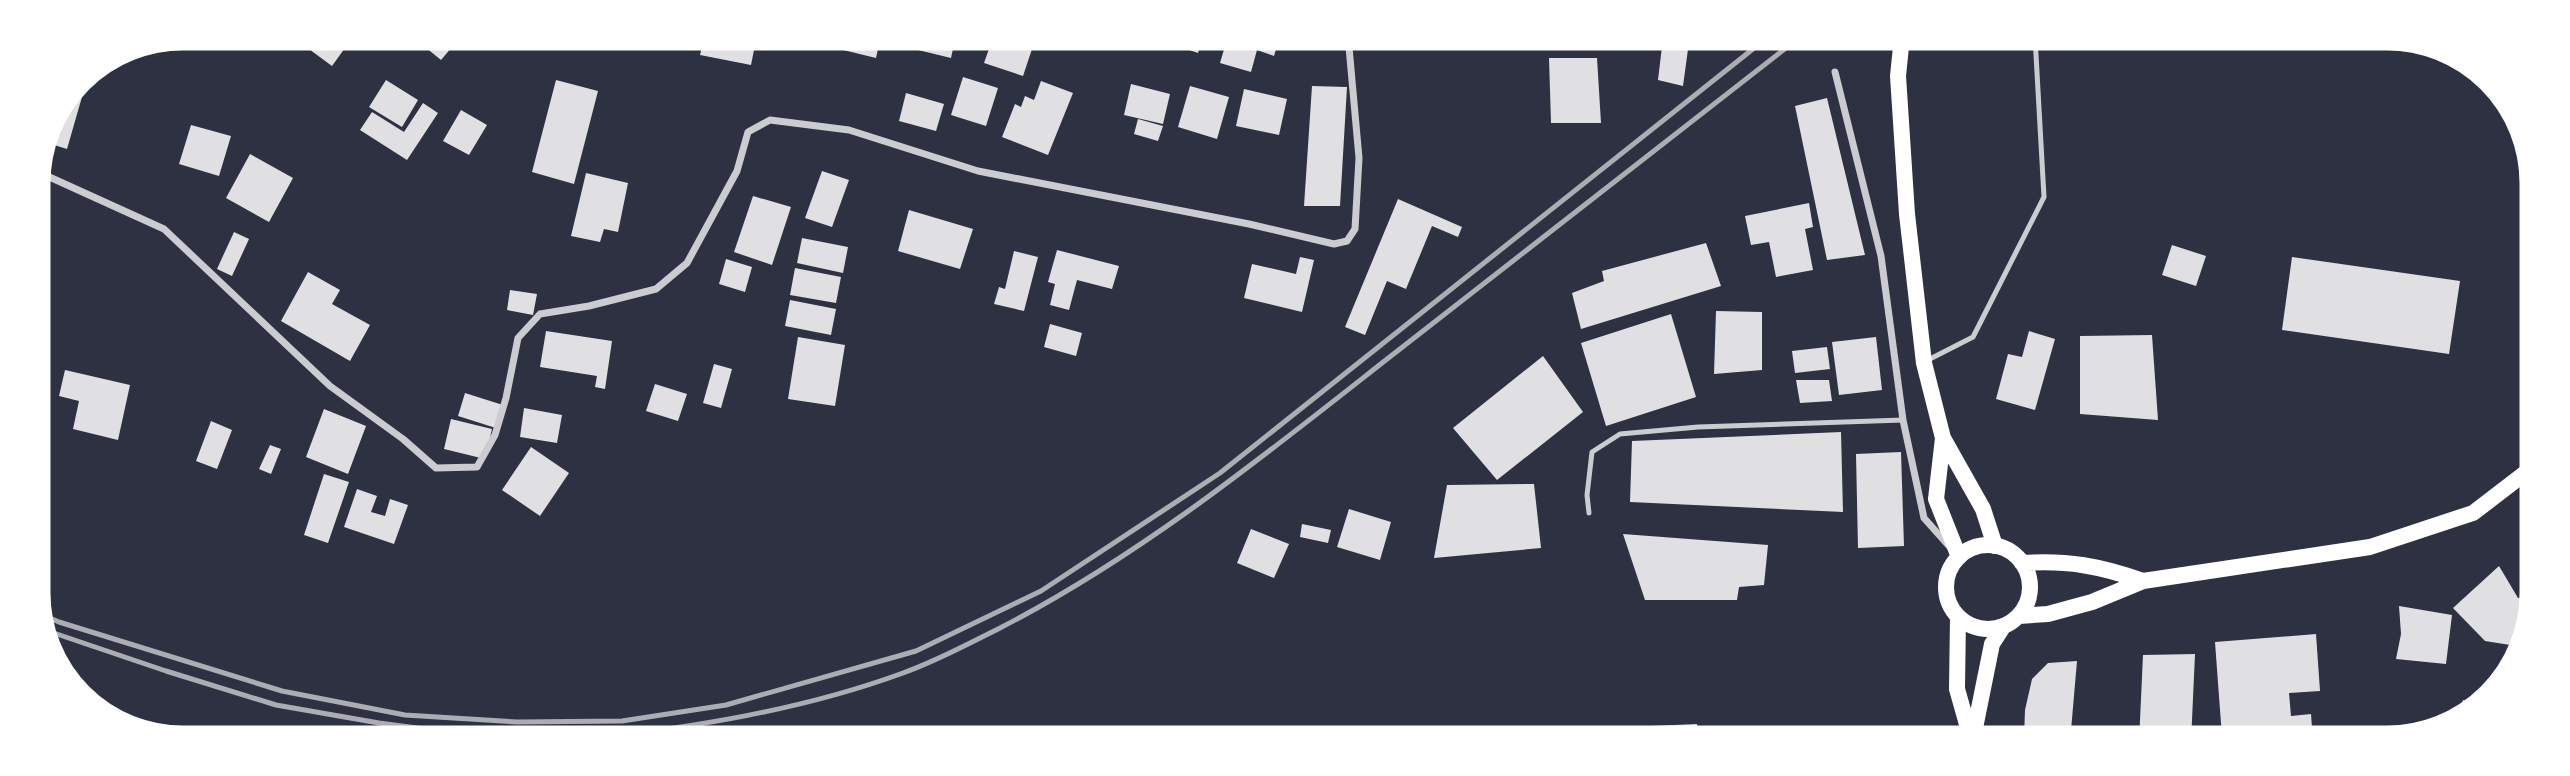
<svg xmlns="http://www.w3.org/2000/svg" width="2570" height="776" font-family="'IBM Plex Sans',sans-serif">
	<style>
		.building { fill: #e0e0e3 }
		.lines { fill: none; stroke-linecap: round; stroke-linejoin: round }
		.service { stroke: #caccd0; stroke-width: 5 }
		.minor { stroke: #caccd0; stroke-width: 7 }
		.primary { stroke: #fff; stroke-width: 16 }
		.rail { stroke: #abadb3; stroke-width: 5 }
		.rim { fill: none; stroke: #fff; stroke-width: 9 }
	</style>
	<rect width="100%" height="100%" fill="#2d3142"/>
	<path class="building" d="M304 34H355L332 66 298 41Z
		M418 34H463L441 60 414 38Z
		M705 34 757 35 751 65 700 55Z
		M834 35H881L876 58 831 47Z
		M913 35H956L951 58 910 48Z
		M994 35H1001L1033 46 1023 76 984 63Z
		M1145 35 1203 36 1198 53Z
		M1228 36H1280L1274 56 1257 50 1251 72 1220 63Z
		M1663 38 1689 42 1683 86 1658 80Z
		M1549 58H1597L1601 123H1551Z
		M963 77 998 88 986 126 951 115Z
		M75 80 86 83 67 149 41 141 45 125Z
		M386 80 418 100 402 127 369 107Z
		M556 80 598 91 574 184 532 172Z
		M1041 81 1073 93 1048 155 1002 137 1015 104 1021 107 1025 96 1034 100Z
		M1131 84 1170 94 1163 124 1124 115Z
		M1190 86 1229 97 1217 139 1178 127Z
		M1312 86 1347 87 1340 206H1304Z
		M1244 89 1287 99 1279 135 1236 126Z
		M906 93 944 104 936 131 899 121Z
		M1827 98 1865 255 1827 260 1795 106Z
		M423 103 438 113 407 160 360 130 372 112 404 132Z
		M461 110 487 125 469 155 443 141Z
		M1138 119 1163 126 1158 141 1134 134Z
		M191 125 231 136 219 176 179 164Z
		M250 154 293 178 269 222 226 198Z
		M822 171 849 180 832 227 805 218Z
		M586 173 628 183 618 232 604 229 600 242 571 236Z
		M753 196 791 207 772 265 734 252Z
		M1398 199 1462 227 1458 237 1432 226 1406 289 1387 281 1365 335 1345 327Z
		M1809 203 1813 227 1805 229 1813 270 1776 277 1769 242 1751 245 1745 216Z
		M909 210 973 229 960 269 898 251Z
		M234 232 249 239 232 276 217 269Z
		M802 238 848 247 843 273 797 263Z
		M1706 243 1721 286 1581 329 1572 293 1604 281 1602 271Z
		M2172 245 2206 256 2196 286 2162 275Z
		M1057 250 1119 266 1112 289 1077 280 1069 310 1050 305 1055 284 1048 282Z
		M1014 251 1038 257 1024 311 994 304 999 287 1005 289Z
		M1300 257 1314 260 1302 312 1244 298 1252 264 1296 274Z
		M2292 257 2460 281 2449 354 2282 330Z
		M726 259 752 267 745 292 719 284Z
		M795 268 841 277 836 303 790 295Z
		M308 272 340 290 332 304 370 325 350 361 281 321Z
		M510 290 537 294 533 315 507 310Z
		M790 300 836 309 831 335 785 326Z
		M1716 311 1762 312V370L1714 374Z
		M1671 314 1696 397 1606 426 1581 343Z
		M1050 324 1082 333 1076 356 1044 347Z
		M546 331 612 341 605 389 595 387 597 376 540 367Z
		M2029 331 2055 339 2035 410 1996 399 2008 354 2022 357Z
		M2152 335 2158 420 2080 414V336Z
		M798 337 845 345 835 406 788 399Z
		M1876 337 1882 390 1839 395 1832 342Z
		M1827 347 1830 369 1795 373 1792 351Z
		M1543 356 1583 412 1497 480 1453 428Z
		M714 364 732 369 721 408 703 403Z
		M65 370 130 385 118 440 73 429 79 401 59 396Z
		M1796 380H1829L1832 401 1800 403Z
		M655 384 687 394 678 421 646 411Z
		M465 393 506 406 499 429 458 416Z
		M524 408 562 415 557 443 520 437Z
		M324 409 366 426 348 474 306 457Z
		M451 419 492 429 485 459 444 449Z
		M211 421 232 430 217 469 196 461Z
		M1841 432 1843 512 1630 502 1632 441Z
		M270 445 281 449 271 474 259 469Z
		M531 447 569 473 540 516 502 490Z
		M1901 452 1904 546 1858 548 1856 454Z
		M324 474 349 482 328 543 304 535Z
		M1534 484 1541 548 1434 558 1447 485Z
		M357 489 377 496 371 512 385 516 390 499 408 505 394 544 344 527Z
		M1349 509 1391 522 1380 560 1337 547Z
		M1302 524 1331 530 1328 543 1300 537Z
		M1251 529 1289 544 1274 578 1237 563Z
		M1623 534 1768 545 1764 585 1739 587 1737 600H1645Z
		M2499 566 2518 598 2532 600V632L2523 647 2485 641 2453 608Z
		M2399 606 2452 615 2446 664 2396 659 2401 634Z
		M2316 634 2320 691 2289 693 2291 716 2311 714 2313 742H2247L2246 736 2222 737 2215 642Z
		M2195 654 2191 742H2139L2143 655Z
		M2077 661 2070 742H2026L2024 737 2025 710 2032 679 2048 663Z
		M2463 700 2486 706 2458 717Z
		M1697 724 1698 741H1629L1628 727Z"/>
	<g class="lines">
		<path class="service" d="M1926 361 1973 337 2044 197 2035 37
			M1589 513 1587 495 1592 452 1620 434 1698 427 1903 420"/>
		<path class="minor" d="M1835 72 1881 256 1903 420 1924 518 1949 546
			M34 170 164 229 330 386 403 439 436 468 477 467 495 435 506 398 518 338 540 314 589 306 656 289 687 263 737 171 748 132 770 120 849 130 978 171 1249 224 1334 244 1347 241 1355 229 1359 158 1348 36"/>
		<path class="primary" d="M1902 37 1898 76 1907 214 1924 363 1943 438 1936 499 1959 557
			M1943 438 1983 509 1995 546
			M1946 587a42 42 0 1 1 84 0a42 42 0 1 1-84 0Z
			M2022 563C2068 560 2100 566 2143 581
			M2019 616 2048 614 2092 602 2143 581 2370 547 2473 513 2533 467
			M1958 617 1957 689 1972 742
			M1973 738 1992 644 2003 627"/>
		<path class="rail" d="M36 612 59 622 282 691 405 715 517 722 622 721 726 705 916 651 1041 591 1220 473 1768 37
			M39 628 166 671 276 705 379 723 478 736 579 739
			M588 739C695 727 802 710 903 673 937 661 968 644 1000 628 1138 557 1260 459 1382 363 1522 255 1661 146 1800 37"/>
	</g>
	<path d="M0 0H2570V776H0ZM183 46H2387A137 137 0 0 1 2524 183V593A137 137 0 0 1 2387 730H183A137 137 0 0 1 46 593V183A137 137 0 0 1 183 46Z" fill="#fff" fill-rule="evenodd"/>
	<path class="rim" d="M183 46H2387A137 137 0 0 1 2524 183V593A137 137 0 0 1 2387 730H183A137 137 0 0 1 46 593V183A137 137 0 0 1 183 46Z"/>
</svg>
